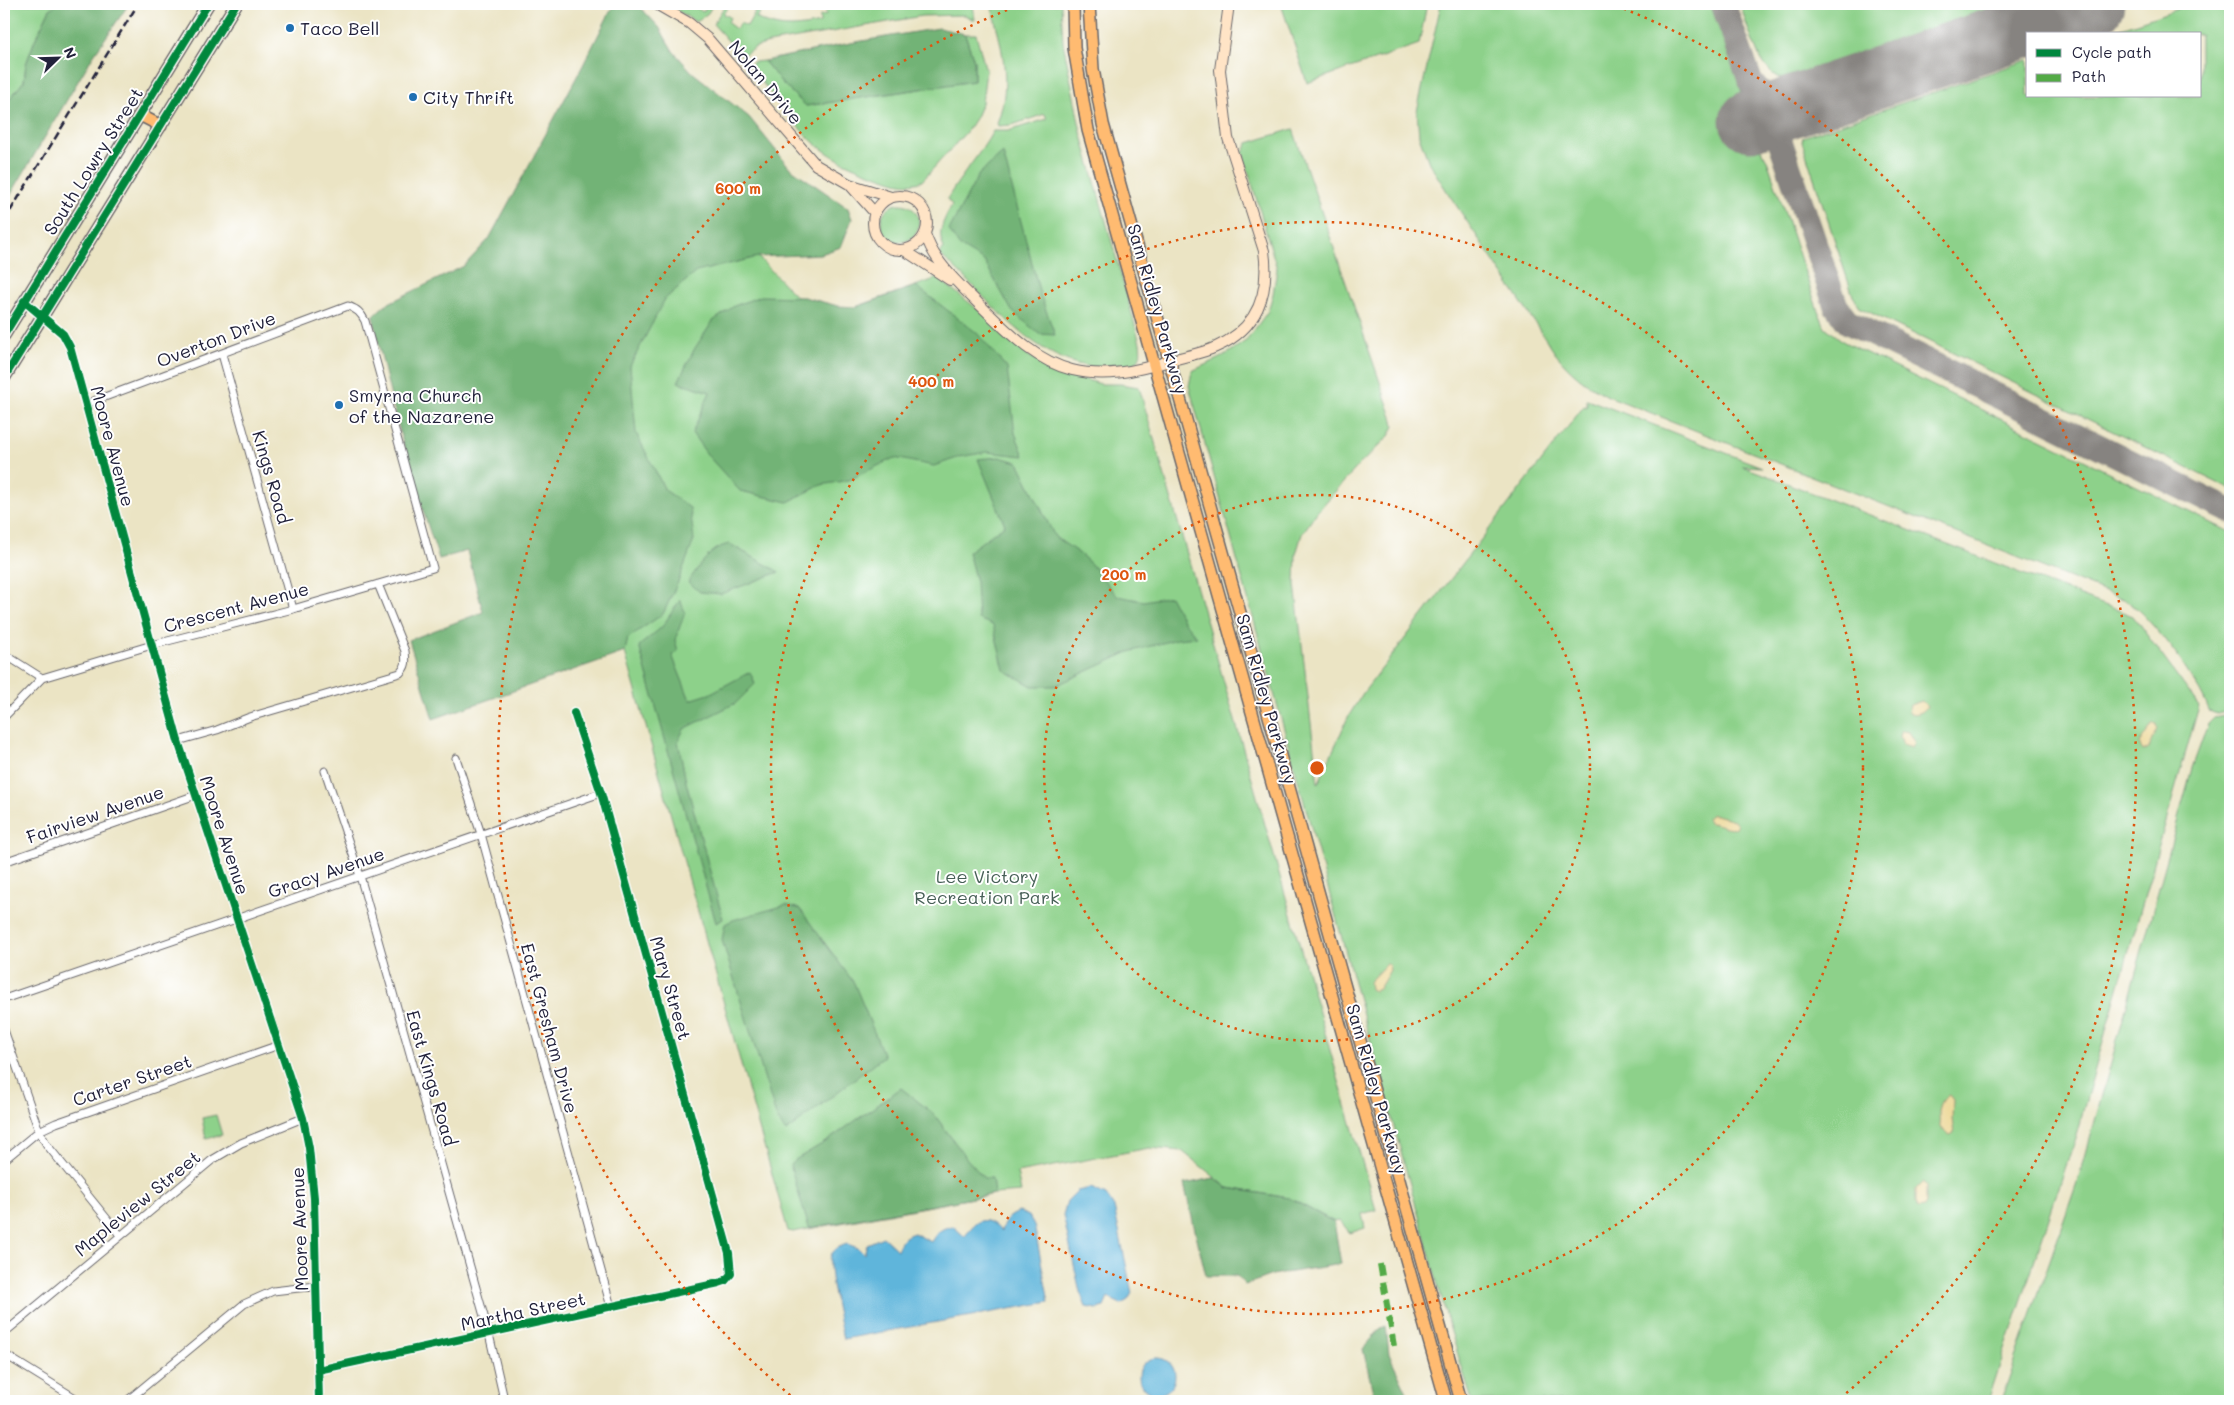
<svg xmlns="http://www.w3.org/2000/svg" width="2234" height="1405" font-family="Mali,sans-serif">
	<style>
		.green { fill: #8dd18a; stroke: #587a62 }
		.forest { fill: #72b376; stroke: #4a6a58 }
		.sand { fill: #eeda9e; stroke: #887e6c }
		.water { fill: #5eb5db; stroke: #406c8b }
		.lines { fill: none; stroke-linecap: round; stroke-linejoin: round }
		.taxiway { stroke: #868380; stroke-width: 25 }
		.runway { stroke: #868380; stroke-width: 61 }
		.street-casing { stroke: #68666b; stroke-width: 9 }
		.secondary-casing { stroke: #68666b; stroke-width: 12 }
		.primary-casing { stroke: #68666b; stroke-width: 14 }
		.street { stroke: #fff; stroke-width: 7 }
		.secondary { stroke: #ffe4c6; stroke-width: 10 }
		.primary { stroke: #ffbb71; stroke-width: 11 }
		.rail { stroke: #22223b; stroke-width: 2.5; stroke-dasharray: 8 4; stroke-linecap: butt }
		.quiet { stroke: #53aa46; stroke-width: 6; stroke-dasharray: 12 6; stroke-linecap: butt }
		.cycleway-casing { stroke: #fff; stroke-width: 11 }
		.cycleway { stroke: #00873e; stroke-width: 8 }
		.ring { fill: none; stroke: #de560e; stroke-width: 2.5; stroke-dasharray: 2.5 5 }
		.poi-dot { fill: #1f6fb2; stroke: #fff; stroke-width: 2 }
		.labels { text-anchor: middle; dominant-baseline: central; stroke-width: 4; stroke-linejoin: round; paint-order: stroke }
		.poi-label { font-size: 18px; fill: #22223b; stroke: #fff; text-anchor: start }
		.street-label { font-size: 18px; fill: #22223b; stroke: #fff }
		.park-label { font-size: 18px; fill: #475f57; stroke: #fff }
		.centre { fill: #de560e; stroke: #fff; stroke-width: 2.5 }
		.ring-label { font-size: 15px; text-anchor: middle; font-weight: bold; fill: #de560e; stroke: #fff; stroke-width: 4; stroke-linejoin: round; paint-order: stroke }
	</style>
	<rect width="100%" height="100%" fill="#fff"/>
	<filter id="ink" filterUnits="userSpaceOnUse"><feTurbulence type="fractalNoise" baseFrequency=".02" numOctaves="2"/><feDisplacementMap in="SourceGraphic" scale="10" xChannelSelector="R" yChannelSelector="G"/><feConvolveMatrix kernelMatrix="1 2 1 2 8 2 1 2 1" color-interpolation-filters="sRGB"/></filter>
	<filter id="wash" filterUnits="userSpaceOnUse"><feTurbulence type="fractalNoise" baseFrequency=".0096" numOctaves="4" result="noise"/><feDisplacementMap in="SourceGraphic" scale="20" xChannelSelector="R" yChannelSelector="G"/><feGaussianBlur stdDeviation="1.12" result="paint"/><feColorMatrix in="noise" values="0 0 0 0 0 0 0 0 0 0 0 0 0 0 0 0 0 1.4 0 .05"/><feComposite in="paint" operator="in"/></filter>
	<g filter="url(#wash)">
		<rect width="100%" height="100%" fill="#ebe4c4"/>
		<path class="green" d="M4 4H57L50 9 35 40 26 64 24 81 4 106Z
			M666 4H690L703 12 709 4H713L708 13 696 22Z
			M726 4H730L723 14 730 17 728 23 736 29 740 23 747 26 755 12 750 8V5L760 11 756 18C778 30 797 28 820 23V16L826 15 824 4H973L975 20 964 15 922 16 769 43 756 47 742 56 713 24Z
			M991 4H1061L1063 42 1081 132 1140 343C1142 358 1140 363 1124 366 1044 381 992 299 939 254L944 248C936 232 944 220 952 205L947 199C961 175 980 155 993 131H1008L1047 119 1045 114 1012 125 998 126 997 123C1013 82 1001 45 991 4Z
			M1281 4H1427L1419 44 1307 83Z
			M1441 4H1712L1761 150 1767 160 1817 308 1825 327 1844 342 2230 532V711L2217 714 2209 711C2199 681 2152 618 2126 600L1608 396C1585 384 1571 373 1555 353L1448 193 1429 163 1419 136 1417 111Z
			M1740 4H2002L1857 54 1849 57V62C1831 68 1813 77 1794 80 1761 86 1748 26 1740 4Z
			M2192 4H2230V489L1861 308 1853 296 1802 142 1803 137 2028 60V96H2200V34H2104Z
			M965 34H976L986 71 982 103 976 117 967 131 922 181C907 187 895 182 881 177 860 170 840 162 822 149 798 132 770 91 750 67L753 62 764 61 783 84 806 106 974 81V61Z
			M634 128 814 315 841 312 938 278 985 315 1029 356 1069 375 1101 384H1120L1139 387 1376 1210 1362 1214 1365 1228 1350 1233 1340 1221 1334 1222 1289 1198 1228 1188 1182 1151 1149 1148 1017 1173 1021 1192 994 1194 793 1232 788 1231 625 652 495 276Z
			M1293 129 1393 420 1394 426 1389 436 1359 465 1317 512 1302 534 1296 554 1295 584 1318 784 1348 717 1363 693 1584 406 1587 407V399L1762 467 1742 466 2133 616 2199 706 2075 1139 1988 1401H1472L1449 1325 1189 386 1192 371 1224 356 1247 340 1268 311 1273 294 1277 269 1243 153 1248 143Z
			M881 223a19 19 0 1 1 38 0a19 19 0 1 1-38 0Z
			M2230 715V1401H2001L2082 1168 2192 768 2208 724 2214 718Z
			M216 1115 222 1135 206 1139 202 1118Z"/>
		<path class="forest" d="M57 4H129L93 56 4 206V106L24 81 26 64 35 40 50 9Z
			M617 4 638 5 659 27 673 51 692 72 749 117 790 168 848 208 852 219 841 247 821 254 758 257 696 272 665 299 630 366 636 433 665 490 690 508 694 540 678 582 663 614 628 638 625 652 433 719 409 640 483 612 467 551 439 559C412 480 389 398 373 316L385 305 464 266 489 239 582 67 611 10Z
			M939 28 965 34 974 61V81L806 106 783 84 764 61 850 43Z
			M1003 153 1040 294 1055 335 1039 334 1012 311 984 261 959 246 949 230 979 174Z
			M916 286 977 333 1007 368 1015 433 1024 456 987 452 960 457 934 466 894 458 849 480 821 485 788 502 740 491 709 457 692 433 710 392 678 382 695 348 713 321 734 306 761 296 804 297 838 306 856 307Z
			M999 457 1018 462 1055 537 1080 554 1091 564 1117 596 1144 601 1170 596 1184 622 1197 637 1177 639 1129 652 1055 686H1032L1004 670 993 625 978 619 976 582 968 552 1005 525 978 459Z
			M730 544 779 572 721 594 700 592 688 582C699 567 710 547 730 544Z
			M680 600 685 612 675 640 678 651 672 655 690 700 709 694 750 672 755 684 736 703 684 729 678 741 686 782 723 919 716 923 639 646 662 627Z
			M786 905 800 909 854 983 884 1056 786 1132 777 1119 722 940 725 924 733 920Z
			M901 1088 934 1114 967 1159 984 1178H992L994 1194 809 1228 790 1165 795 1160 827 1141Z
			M1214 1178 1228 1188 1289 1198 1334 1222 1341 1264 1272 1275 1245 1285 1237 1276H1206L1184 1184Z
			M1386 1326 1389 1354 1411 1401H1375L1363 1349 1381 1328Z"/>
		<path class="sand" d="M1922 701 1927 706C1924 713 1914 716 1908 712L1910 705Z
			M2153 723 2157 724 2158 729 2149 748 2143 751 2139 744Z
			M1902 731 1908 732 1915 743 1912 748 1903 745 1900 736Z
			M1712 814 1734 820 1737 824V827C1728 830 1718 823 1709 823L1707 818Z
			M1386 964 1389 965 1390 970 1379 989 1374 991 1370 989 1369 982Z
			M1949 1095 1953 1100 1952 1119 1954 1134 1950 1136C1936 1129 1935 1102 1949 1095Z
			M1923 1182 1926 1186V1202L1924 1207 1918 1208 1916 1202V1189Z"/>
		<path class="water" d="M1091 1188 1106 1195 1114 1207 1132 1293 1128 1300 1121 1304 1108 1298 1104 1307 1096 1309 1086 1307 1080 1292 1063 1215 1067 1201 1077 1191Z
			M1019 1212 1029 1216 1034 1225 1049 1302 843 1339C840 1324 826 1267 831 1255 835 1248 841 1246 847 1244L858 1248 864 1254 867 1244 883 1237 897 1250C901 1240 904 1236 914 1233L931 1242C937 1232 941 1228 953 1226L965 1237C975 1219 986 1214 1001 1231 1005 1220 1009 1216 1019 1212Z
			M1139 1376a18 18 0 1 1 36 0a18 18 0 1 1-36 0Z"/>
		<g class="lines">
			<path class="taxiway" d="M1723 4 1751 83 1764 95 1771 114 1836 306 1848 322 2230 511"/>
			<path class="runway" d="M1750 121 2094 4"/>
		</g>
	</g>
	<g filter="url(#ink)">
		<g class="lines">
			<g class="street-casing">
				<path id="street" d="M24 301 63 334 70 347 178 741 303 1118 309 1148 314 1198 319 1401
					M222 354 293 609
					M4 654 42 678
					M4 717 42 678 152 645 293 609 433 568 365 321C361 313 357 309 348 306L86 404
					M178 741 217 730 250 717 400 673C407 666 406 661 405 651L378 584
					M456 758 481 834 611 1307
					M325 771 360 876 489 1334 503 1395
					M4 862 196 795
					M4 999 601 793
					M4 1030 39 1131 47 1145 120 1235
					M4 1160 39 1131 56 1123 279 1045
					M4 1333 212 1160 241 1143 303 1118
					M4 1354 80 1401
					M318 1370 719 1283 725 1281 731 1274 729 1253 601 793 574 713
					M127 1401 244 1304 273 1291 316 1286"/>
			</g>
			<g class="secondary-casing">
				<path id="secondary" d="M656 4 689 23 708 39 816 165 849 184 891 197
					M850 185 874 212
					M873 223a27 27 0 1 1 54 0a27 27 0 1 1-54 0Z
					M925 234C928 242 932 251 937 258 949 276 965 290 980 305 1007 331 1034 360 1072 370 1105 378 1137 371 1169 361 1184 356 1201 354 1216 347 1257 329 1270 294 1264 251L1228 138 1220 70 1229 4
					M904 250 950 280"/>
			</g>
			<g class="primary-casing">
				<path id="primary" d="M1073 4 1074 48 1088 130 1446 1401
					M1089 4 1093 69 1103 124 1461 1401
					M140 115 161 126
					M4 335 208 4
					M4 378 236 4"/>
			</g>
			<use href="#street" class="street"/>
			<use href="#secondary" class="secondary"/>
			<use href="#primary" class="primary"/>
			<path class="rail" d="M4 221 138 4"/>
			<path class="quiet" d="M1380 1264 1394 1346"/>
			<g class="cycleway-casing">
				<path id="cycleway" d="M24 301 63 334 70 347 178 741 303 1118 309 1148 314 1198 319 1401
					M4 335 208 4
					M4 378 236 4
					M318 1370 719 1283 725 1281 731 1274 729 1253 601 793 574 713"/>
			</g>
			<use href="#cycleway" class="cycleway"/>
		</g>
	</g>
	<g class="ring">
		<circle cx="1317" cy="768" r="273"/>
		<circle cx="1317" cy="768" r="546"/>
		<path d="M796 1400A819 819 0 0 1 1017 6M1617 6A819 819 0 0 1 1838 1400"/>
	</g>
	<g class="poi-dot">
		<circle cx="290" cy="28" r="5"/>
		<circle cx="413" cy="97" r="5"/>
		<circle cx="339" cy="405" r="5"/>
	</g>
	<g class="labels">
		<g class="poi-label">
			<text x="300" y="28">Taco Bell</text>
			<text x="423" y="97">City Thrift</text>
			<text x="349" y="395">Smyrna Church<tspan x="349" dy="21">of the Nazarene</tspan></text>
		</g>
		<g class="street-label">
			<text transform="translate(766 82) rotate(50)">Nolan Drive</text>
			<text transform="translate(93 161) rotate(-58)">South Lowry Street</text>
			<text transform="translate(1158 309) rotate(74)">Sam Ridley Parkway</text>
			<text transform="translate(216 339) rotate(-21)">Overton Drive</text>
			<text transform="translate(113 446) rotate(75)">Moore Avenue</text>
			<text transform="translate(272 477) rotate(74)">Kings Road</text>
			<text transform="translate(236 607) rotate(-15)">Crescent Avenue</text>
			<text transform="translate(1267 699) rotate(74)">Sam Ridley Parkway</text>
			<text transform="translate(95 814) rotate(-19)">Fairview Avenue</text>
			<text transform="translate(225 835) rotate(72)">Moore Avenue</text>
			<text transform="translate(326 872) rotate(-19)">Gracy Avenue</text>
			<text transform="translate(671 988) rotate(74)">Mary Street</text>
			<text transform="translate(550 1028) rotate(75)">East Gresham Drive</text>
			<text transform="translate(432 1078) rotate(74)">East Kings Road</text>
			<text transform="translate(132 1080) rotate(-19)">Carter Street</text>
			<text transform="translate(1377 1089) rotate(74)">Sam Ridley Parkway</text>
			<text transform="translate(137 1203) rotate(-39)">Mapleview Street</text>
			<text transform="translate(299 1229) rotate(-92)">Moore Avenue</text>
			<text transform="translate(523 1311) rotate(-12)">Martha Street</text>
		</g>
		<g class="park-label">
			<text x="987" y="876">Lee Victory<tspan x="987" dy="21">Recreation Park</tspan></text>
		</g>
	</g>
	<circle cx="1317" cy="768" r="8" class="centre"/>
	<g class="ring-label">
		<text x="738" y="194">600 m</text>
		<text x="931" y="387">400 m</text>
		<text x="1124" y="580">200 m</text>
	</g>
	<rect width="2234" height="1405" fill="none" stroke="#fff" stroke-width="20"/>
	<rect x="2026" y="32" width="175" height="65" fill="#ffffff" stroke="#a7a7b1"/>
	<rect x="2036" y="49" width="25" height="8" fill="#00873e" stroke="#a7a7b1"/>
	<text x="2072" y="58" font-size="15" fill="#22223b">Cycle path</text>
	<rect x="2036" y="74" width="25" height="8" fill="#53aa46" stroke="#a7a7b1"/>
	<text x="2072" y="82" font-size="15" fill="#22223b">Path</text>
	<g transform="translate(58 58) rotate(67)" stroke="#ffffff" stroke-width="4" paint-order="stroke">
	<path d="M0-4L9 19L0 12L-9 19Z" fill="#22223b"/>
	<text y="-8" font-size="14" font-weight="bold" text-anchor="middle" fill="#22223b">N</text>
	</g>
</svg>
